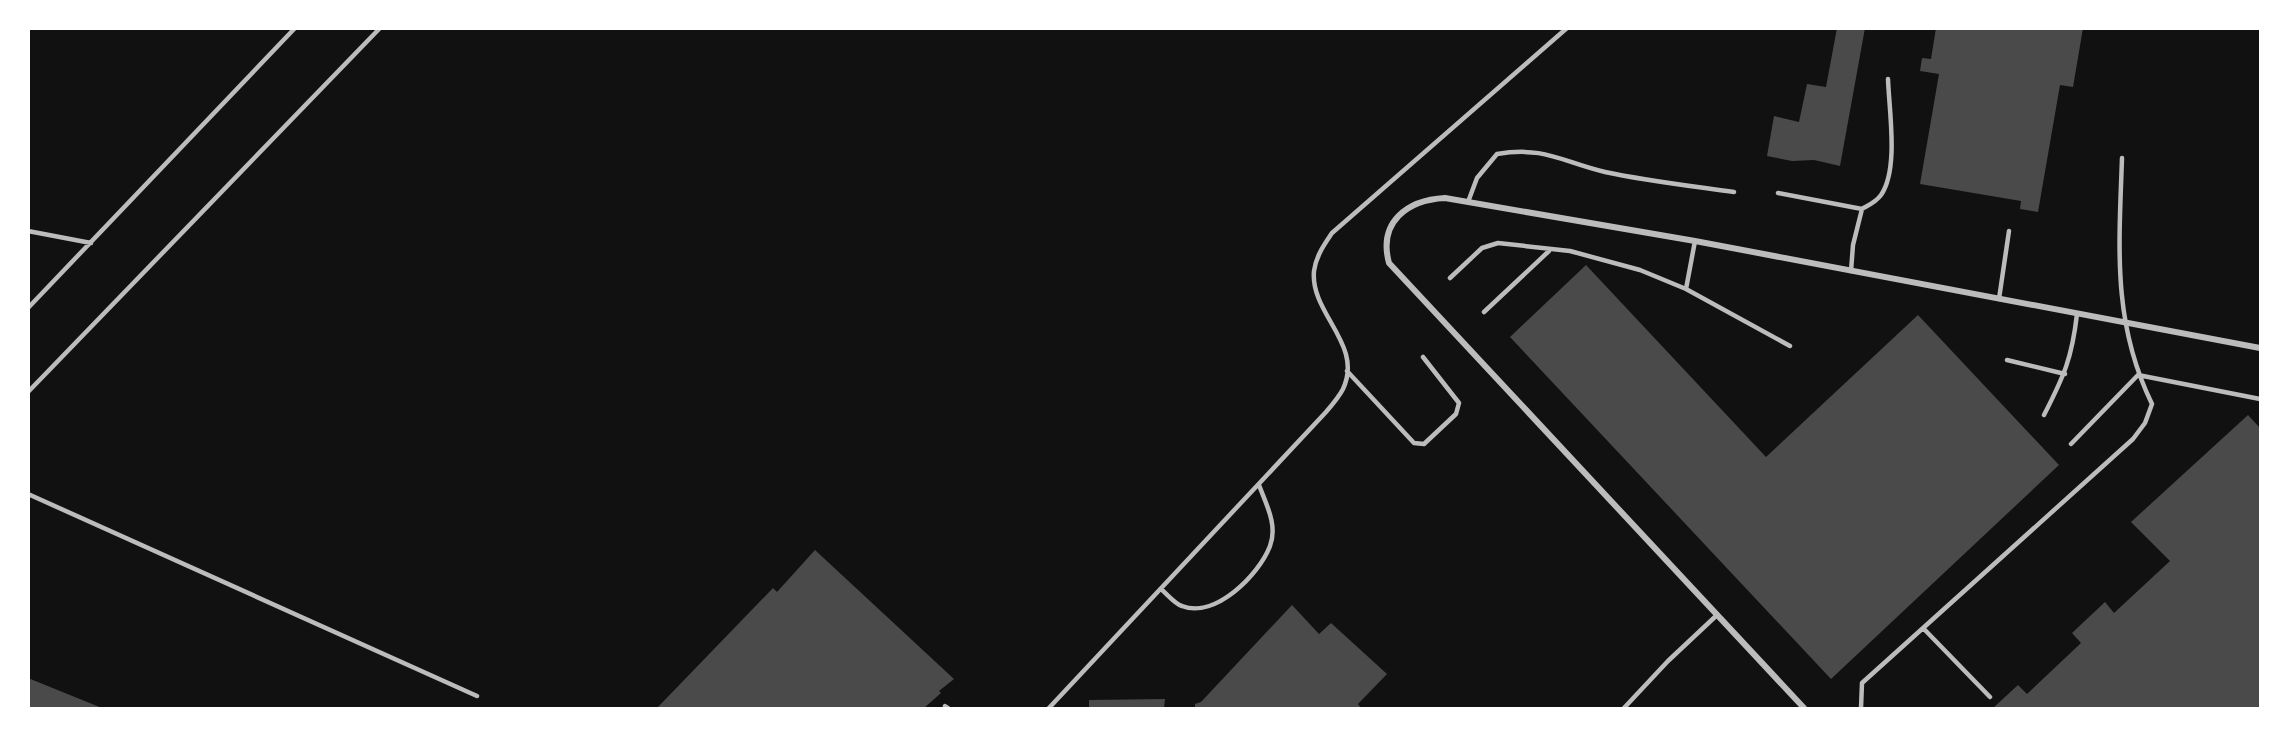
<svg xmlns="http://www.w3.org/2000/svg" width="2289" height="737" font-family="'Roboto Condensed',sans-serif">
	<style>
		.building { fill: #4a4a4a }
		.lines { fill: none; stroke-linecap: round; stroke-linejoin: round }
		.service { stroke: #bcbcbc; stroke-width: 4.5 }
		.minor { stroke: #bcbcbc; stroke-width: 6 }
	</style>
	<rect width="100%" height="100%" fill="#111"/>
	<path class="building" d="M1837 28H1865L1840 166 1814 160 1792 161 1767 156 1774 116 1799 122 1807 84 1826 87Z
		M1936 28H2083L2073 87 2060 85 2038 212 2020 209 2021 201 1920 184 1939 74 1920 71 1922 58 1931 59Z
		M1586 265 1766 457 1918 315 2059 465 1831 679 1510 337Z
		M2248 415 2260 428V708H1993L2018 685 2027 694 2081 643 2072 633 2105 602 2114 613 2170 561 2131 522Z
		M815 550 954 679 939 691 941 693 924 708H657L773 588 777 592Z
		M1292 605 1319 634 1331 623 1387 674 1358 704 1361 708H1195V704L1201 702Z
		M28 678 102 708H28Z
		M1165 699 1164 708H1089V700Z"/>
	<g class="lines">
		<path class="service" d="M1778 193 1862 209 1853 245 1851 271
			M1468 202 1477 178 1497 154C1545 146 1562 162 1605 172 1647 181 1691 186 1734 192
			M1862 209C1869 205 1876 202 1881 195 1899 169 1889 110 1888 79
			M28 231 91 243
			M1450 278 1482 248 1498 243 1570 251 1640 270 1686 289 1695 241
			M1686 289 1790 346
			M1999 299 2009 231
			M28 308 295 28
			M1484 312 1549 251
			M2007 360 2065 374
			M1347 371 1414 443 1424 444 1456 414 1459 403 1423 357
			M2138 375 2260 399
			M28 392 380 28
			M2044 415C2064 376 2072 358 2077 314
			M2071 444 2138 375
			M28 494 477 696
			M1161 589C1167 594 1175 604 1182 606 1215 619 1259 575 1270 546 1278 525 1266 504 1259 485
			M1923 628 1990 697
			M945 706 948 708
			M1049 708 1326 412C1332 405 1339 397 1343 389 1364 344 1310 314 1314 271 1316 256 1324 245 1332 233L1567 28
			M1624 708 1668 661 1717 615
			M1861 708 1862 683 2133 439 2145 423 2152 404C2112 322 2119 247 2122 158"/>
		<path class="minor" d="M1804 708 1389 263C1378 222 1407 200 1445 198L1695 241 2260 348"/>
	</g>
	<rect width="2289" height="737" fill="none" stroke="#ffffff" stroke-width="60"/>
</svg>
